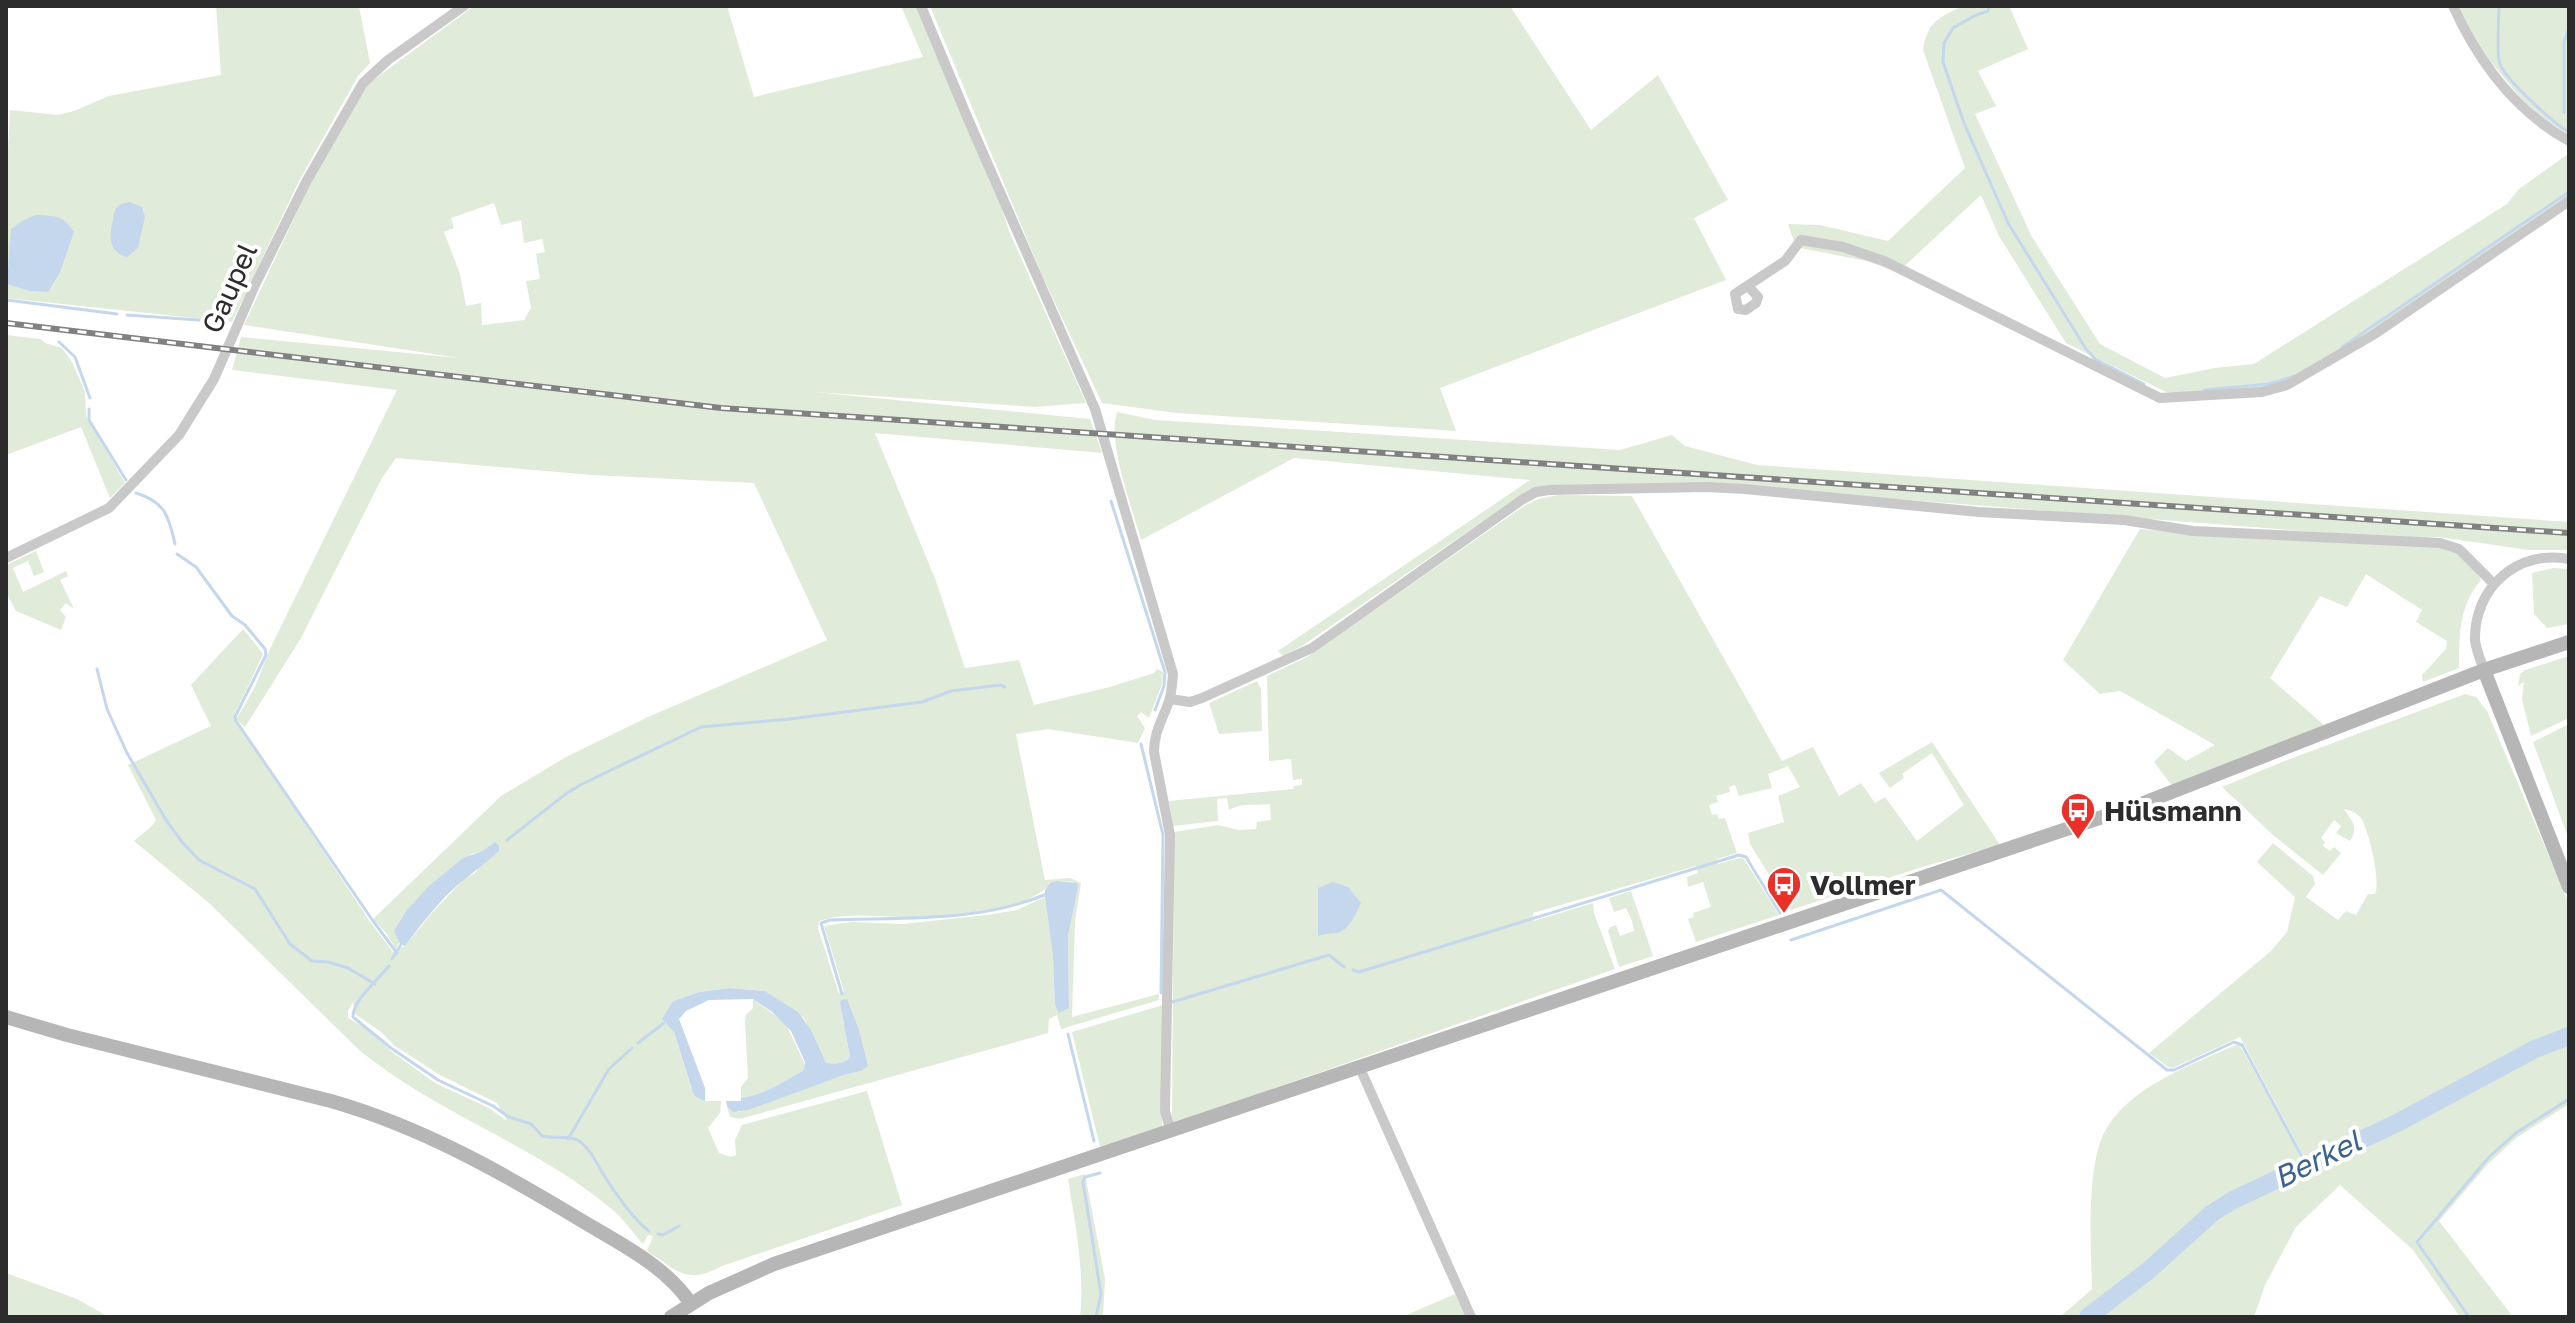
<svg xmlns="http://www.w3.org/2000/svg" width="2575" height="1323" font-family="'Golos Text',sans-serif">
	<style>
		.green { fill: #e0ebd9; fill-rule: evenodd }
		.water { fill: #c4d7ec }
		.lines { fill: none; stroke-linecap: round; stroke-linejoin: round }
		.stream { stroke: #c4d7ec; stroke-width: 3 }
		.river { stroke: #c4d7ec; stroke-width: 18 }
		.street { stroke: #c9c9c9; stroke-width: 10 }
		.secondary { stroke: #b6b6b6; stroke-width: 14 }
		.rail-casing { stroke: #818181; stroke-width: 6 }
		.rail { stroke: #fff; stroke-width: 3; stroke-dasharray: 9; stroke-linecap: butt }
		.labels { text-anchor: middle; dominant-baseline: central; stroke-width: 8; stroke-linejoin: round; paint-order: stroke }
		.street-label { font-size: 28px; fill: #2c2c2c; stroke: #fff }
		.poi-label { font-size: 28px; font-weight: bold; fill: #2c2c2c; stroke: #fff; text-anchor: start }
		.water-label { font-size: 30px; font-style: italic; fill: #396390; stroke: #fff }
	</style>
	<rect width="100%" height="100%" fill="#fff"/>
	<path class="green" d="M216 6H359L370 63 358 76 299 181 232 322 6 298V192L10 110 58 115 74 111 109 96 221 75Z
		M474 6H727L754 97 923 57 901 6H916L1002 209 1009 231 1086 403 1035 407 814 392 1090 419 1102 453 875 433 936 581 965 668 1019 660 1034 705 1110 687 1154 673 1157 669 1163 672 1162 684 1149 718 1141 712 1137 716 1145 728 1138 743 1048 729 1016 734 1045 880 1070 878 1081 883 1075 921 1072 1017 1159 994V1000L1061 1029 1057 1015 1049 1019 1048 1033 740 1119 730 1117 727 1106 739 1112 844 1075 861 1071C860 1041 863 1026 840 1003L850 1057C844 1064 835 1064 826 1063L804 1018 765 991 730 988 698 992 673 1001 664 1023 671 1027 674 1032 691 1088 705 1101H721L720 1113 708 1128 719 1153 731 1157 736 1155 735 1140 742 1125 867 1091 902 1205 722 1266C686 1286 677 1270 647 1251L653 1236 648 1235 643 1244C633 1233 625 1221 614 1211 537 1145 436 1114 358 1049L209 903 134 841C142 833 150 830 156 820L128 765 211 726 191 685 243 629 263 654C254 674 244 695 234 715L237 718 255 687 269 651 397 390 232 370 241 337 459 358 244 325 311 182 368 84ZM494 203 501 225 521 220 524 243 542 239 545 252 536 254 540 279 526 281 531 308 524 320 482 325 481 303 466 306 460 274 444 232 454 228 451 218ZM396 458 592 475 754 483 827 640 648 717 566 757 501 796 373 919 386 933 396 949 400 941 394 931 471 854 482 851 495 842 475 873 465 878 430 915 405 946 393 952 371 923 241 728 235 722 236 719 245 727 301 638 382 478ZM1057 881 1073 882 1078 888 1068 936 1069 1008 1055 1005 1053 957 1045 897 1017 910 987 915 902 924 851 922 824 926 844 991 840 994 838 991 818 928 819 921C848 912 877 917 907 917 939 917 1033 911 1050 883ZM353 1002 355 1014 380 1031 395 1046 440 1075 497 1103 507 1121 489 1108 435 1083 391 1051 366 1028 348 1018V1011Z
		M930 6H1510L1591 130 1658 75 1728 200 1694 218 1726 280 1440 388 1456 431 1177 413 1102 403 1041 273Z
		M1963 6H2009L2028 49 1978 71 1996 106 1975 114 2032 237 2100 344 2165 378 2215 368 2254 364 2507 204 2519 189 2568 154 2569 197 2299 379 2267 390 2184 398 2164 391 2066 343 1999 236 1981 195 1898 272 1866 261 1796 247 1788 224 1820 225 1888 241 1965 168 1923 50C1928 21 1938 18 1963 6Z
		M2452 6H2569V139L2556 133 2519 96 2495 67 2482 60Z
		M6 335 41 339 45 343 62 348 72 362 85 392 86 416 125 483 110 498 81 427 6 455Z
		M1117 412 1155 420 1620 450 1672 435 1685 446 1757 465 2569 522V550H2529L2438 537 2404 539 1706 484 1536 487 1516 498 1302 646 1283 656 1278 651 1530 480 1294 458 1141 540C1132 506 1107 444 1117 412Z
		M1558 495 1632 496 1782 761 1813 747 1839 796 1861 783 1875 803 1885 797 1917 841 1964 805 1932 753 1902 774 1904 778 1890 788 1879 773 1932 742 2000 845 1922 867 1791 910 1750 844 1748 833 1784 822 1778 796 1800 787 1788 766 1768 774 1772 788 1739 796 1735 785 1729 787 1730 792 1716 796 1718 802 1709 805 1712 815 1717 814 1719 819 1725 818 1737 853 1717 859 1718 864 1740 858 1744 859 1779 915 1696 942 1688 919 1694 917 1693 913 1711 907 1703 882 1688 887 1687 877 1698 873 1696 866 1533 913 1534 921 1593 903 1594 913 1615 969 1172 1124 1174 832 1218 825 1239 830 1256 829 1257 822 1271 820 1270 804C1255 806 1242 802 1229 810L1227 798 1217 799 1218 821 1173 826 1169 801 1293 789 1294 786 1302 785V779L1293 780 1291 759 1269 761 1267 676 1307 657 1524 506 1538 499Z
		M2140 529C2224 536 2307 538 2391 545 2407 547 2424 543 2440 546 2457 549 2474 565 2481 580 2459 605 2459 636 2459 668L2423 682 2422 675 2446 649 2447 641 2416 622 2422 610 2366 574 2347 607 2320 596 2270 678 2324 725 2173 787 2154 762 2168 748 2186 761 2215 745 2120 691 2100 694 2063 660Z
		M36 551 44 572 34 576 28 561 13 568 23 592 66 571 68 576 60 580 74 609 66 603 60 610 66 617 61 630 16 611 6 592V565Z
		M2553 568 2569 569V624L2547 628 2534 614 2532 573Z
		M2569 656V718L2531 736 2522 699 2524 682 2518 686 2520 674 2525 670Z
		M1257 681 1261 689 1262 731 1219 734 1209 703Z
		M2465 694 2476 697 2487 711 2569 903V1034L2533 1048 2395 1122 2308 1164 2240 1037 2173 1068 2168 1067 2149 1053 2271 951 2287 932 2295 897 2257 862 2273 843 2313 876 2315 884 2306 897 2338 920 2346 911 2356 915 2368 894H2375C2381 881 2369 831 2361 818 2357 813 2350 810 2344 809 2352 821 2359 828 2350 841L2336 833 2341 826 2334 820 2321 838 2325 842 2323 846 2330 851 2334 847 2341 853 2323 875 2273 835 2222 787 2282 762Z
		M2569 724V840L2533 742Z
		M1631 891 1653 956 1619 967 1608 931 1610 927 1616 925 1620 936 1634 931 1632 921 1626 908 1614 912 1609 898Z
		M753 999 786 1024 806 1067 804 1070C785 1081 764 1095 741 1098V1087L748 1078 745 1022 746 1015 753 1008Z
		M1163 1005 1162 1127 1100 1147 1072 1032Z
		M2569 1037V1104L2516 1138 2488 1164 2439 1221 2513 1317H2460L2413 1250 2340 1185 2296 1227 2265 1285 2254 1317H2092L2153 1272 2212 1215 2233 1202 2395 1126 2534 1050Z
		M2236 1045 2240 1046 2306 1164 2234 1198 2210 1213 2143 1271 2083 1317H2060L2092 1289C2091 1247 2085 1160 2108 1126 2134 1085 2193 1064 2236 1045Z
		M1085 1174 1105 1279 1103 1317H1080C1085 1272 1075 1223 1068 1179Z
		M6 1273 77 1299 105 1315 6 1317Z
		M1455 1294 1466 1317H1402Z"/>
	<path class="water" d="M129 202 142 207 145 217 138 248 127 257C108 252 109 236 113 220 113 216 114 211 117 207 120 204 125 203 129 202Z
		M36 215C55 216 63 215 74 232L60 272 48 292 30 291 7 284 11 229 24 220Z
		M495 842 499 846V851C488 861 476 870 465 879 442 897 422 923 405 946L400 944 394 931 407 910 429 886 463 858 482 851Z
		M1057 881 1077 883 1078 888 1068 936 1069 1008 1059 1013 1055 1005 1053 957 1045 897V890L1050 883Z
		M1333 882 1348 887 1361 903C1356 913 1349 931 1337 933 1330 934 1326 933 1318 936V888Z
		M730 988 765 991 799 1013 811 1030 826 1063C835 1064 844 1064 850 1057L840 1003 841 1000 847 999 859 1030 868 1066 861 1071 844 1075 748 1110 733 1112 727 1106 726 1101H741V1098C764 1095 785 1081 804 1070L805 1062 791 1031 772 1012 753 999 709 1000 686 1011 679 1019 705 1088V1101L696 1097 693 1093 674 1032 662 1019 673 1001 699 992Z"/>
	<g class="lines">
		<path class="stream" d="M1989 6 1988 11 1974 16 1953 28 1944 43 1943 62 1964 123 2008 223 2086 349 2095 359 2144 384
			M2499 6C2499 18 2496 55 2500 64 2505 79 2554 124 2569 132
			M2564 112V42L2569 28
			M7 300 117 314
			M127 315 213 321
			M59 342 75 357 90 398
			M2342 347 2569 192
			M2204 390 2269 384 2295 376
			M89 409V420L126 480
			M136 493C165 502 169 516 175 544
			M1111 501 1165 672 1164 686 1155 710
			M177 554 196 567 232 616 245 625 265 649 266 655 235 717 236 721 373 921 397 953
			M97 669 107 709 127 753 166 820 182 842 199 860 255 889 290 944 312 961 328 962 348 968 375 984
			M1141 744 1163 835 1161 993
			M507 840 567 793 582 784 701 727 790 719 922 702 951 691 1000 685 1005 687
			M1791 940 1941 890 2167 1070H2174L2234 1042 2242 1045 2307 1166
			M392 959 402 943
			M389 966C379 979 352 1001 353 1017L391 1048 438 1080 493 1106 509 1117 531 1124 542 1136C553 1139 570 1135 579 1141 591 1149 598 1166 605 1177 615 1193 635 1221 649 1231
			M1353 970 1359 972 1739 855 1746 857 1780 913
			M842 994 821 923 830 920C905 917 976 923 1047 894
			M1172 1002 1329 955 1344 967
			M1068 1034 1094 1141
			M638 1043 664 1023
			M568 1139 609 1069 632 1048
			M658 1234 663 1235 679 1226
			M1096 1317 1101 1294 1083 1182 1085 1177 1100 1173
			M2469 1317 2417 1242 2489 1157 2516 1133 2569 1099"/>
		<path class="river" d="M2088 1317 2149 1270 2211 1214 2233 1200 2395 1124 2535 1049 2569 1036"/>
		<path class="street" d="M921 6 968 119 1095 409 1173 674C1172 683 1172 692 1169 701 1163 719 1154 731 1154 752L1170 835 1165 1111 1170 1129
			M2453 6C2478 61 2515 111 2569 141
			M1748 286 1758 297 1756 303 1746 310 1738 309 1735 294 1785 261 1801 240 1843 247 1884 261 2160 398 2262 392 2287 385 2373 335 2569 201
			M6 558 109 508 179 435 214 379 255 285 306 182 363 83 388 60 464 6
			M2484 670C2481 661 2476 650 2475 640 2474 588 2517 549 2569 559
			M1170 699 1190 702 1202 698 1312 648 1523 499 1536 492 1549 490 1707 487 1745 489 1979 512 2124 520 2193 531 2440 543 2459 549 2493 583
			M1359 1066 1471 1317"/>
		<path class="secondary" d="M2484 670 2569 887
			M6 1017 67 1035 331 1101C422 1127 503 1173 584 1222 621 1244 667 1267 691 1304
			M671 1317 709 1293 774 1264 2141 804 2484 670 2569 642"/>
		<g class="rail-casing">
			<path id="rail" d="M6 323 721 408 2569 533"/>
		</g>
		<use href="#rail" class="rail"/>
	</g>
	<defs>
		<g id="bus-pin" transform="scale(1.8)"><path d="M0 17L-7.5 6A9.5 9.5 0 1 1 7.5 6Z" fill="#ea3128" stroke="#fff"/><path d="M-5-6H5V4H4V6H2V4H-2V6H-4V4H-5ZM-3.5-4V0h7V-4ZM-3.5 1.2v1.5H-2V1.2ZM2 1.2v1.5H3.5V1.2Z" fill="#fff"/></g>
	</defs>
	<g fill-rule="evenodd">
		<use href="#bus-pin" x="2078" y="810"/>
		<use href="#bus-pin" x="1784" y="884"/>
	</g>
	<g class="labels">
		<g class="street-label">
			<text transform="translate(229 288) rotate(-66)">Gaupel</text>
		</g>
		<g class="poi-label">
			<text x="2104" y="810">Hülsmann</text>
			<text x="1810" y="884">Vollmer</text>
		</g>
		<g class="water-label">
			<text transform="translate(2317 1159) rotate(-26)">Berkel</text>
		</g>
	</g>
	<rect width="2575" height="1323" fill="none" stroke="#2c2c2c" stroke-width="16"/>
</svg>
